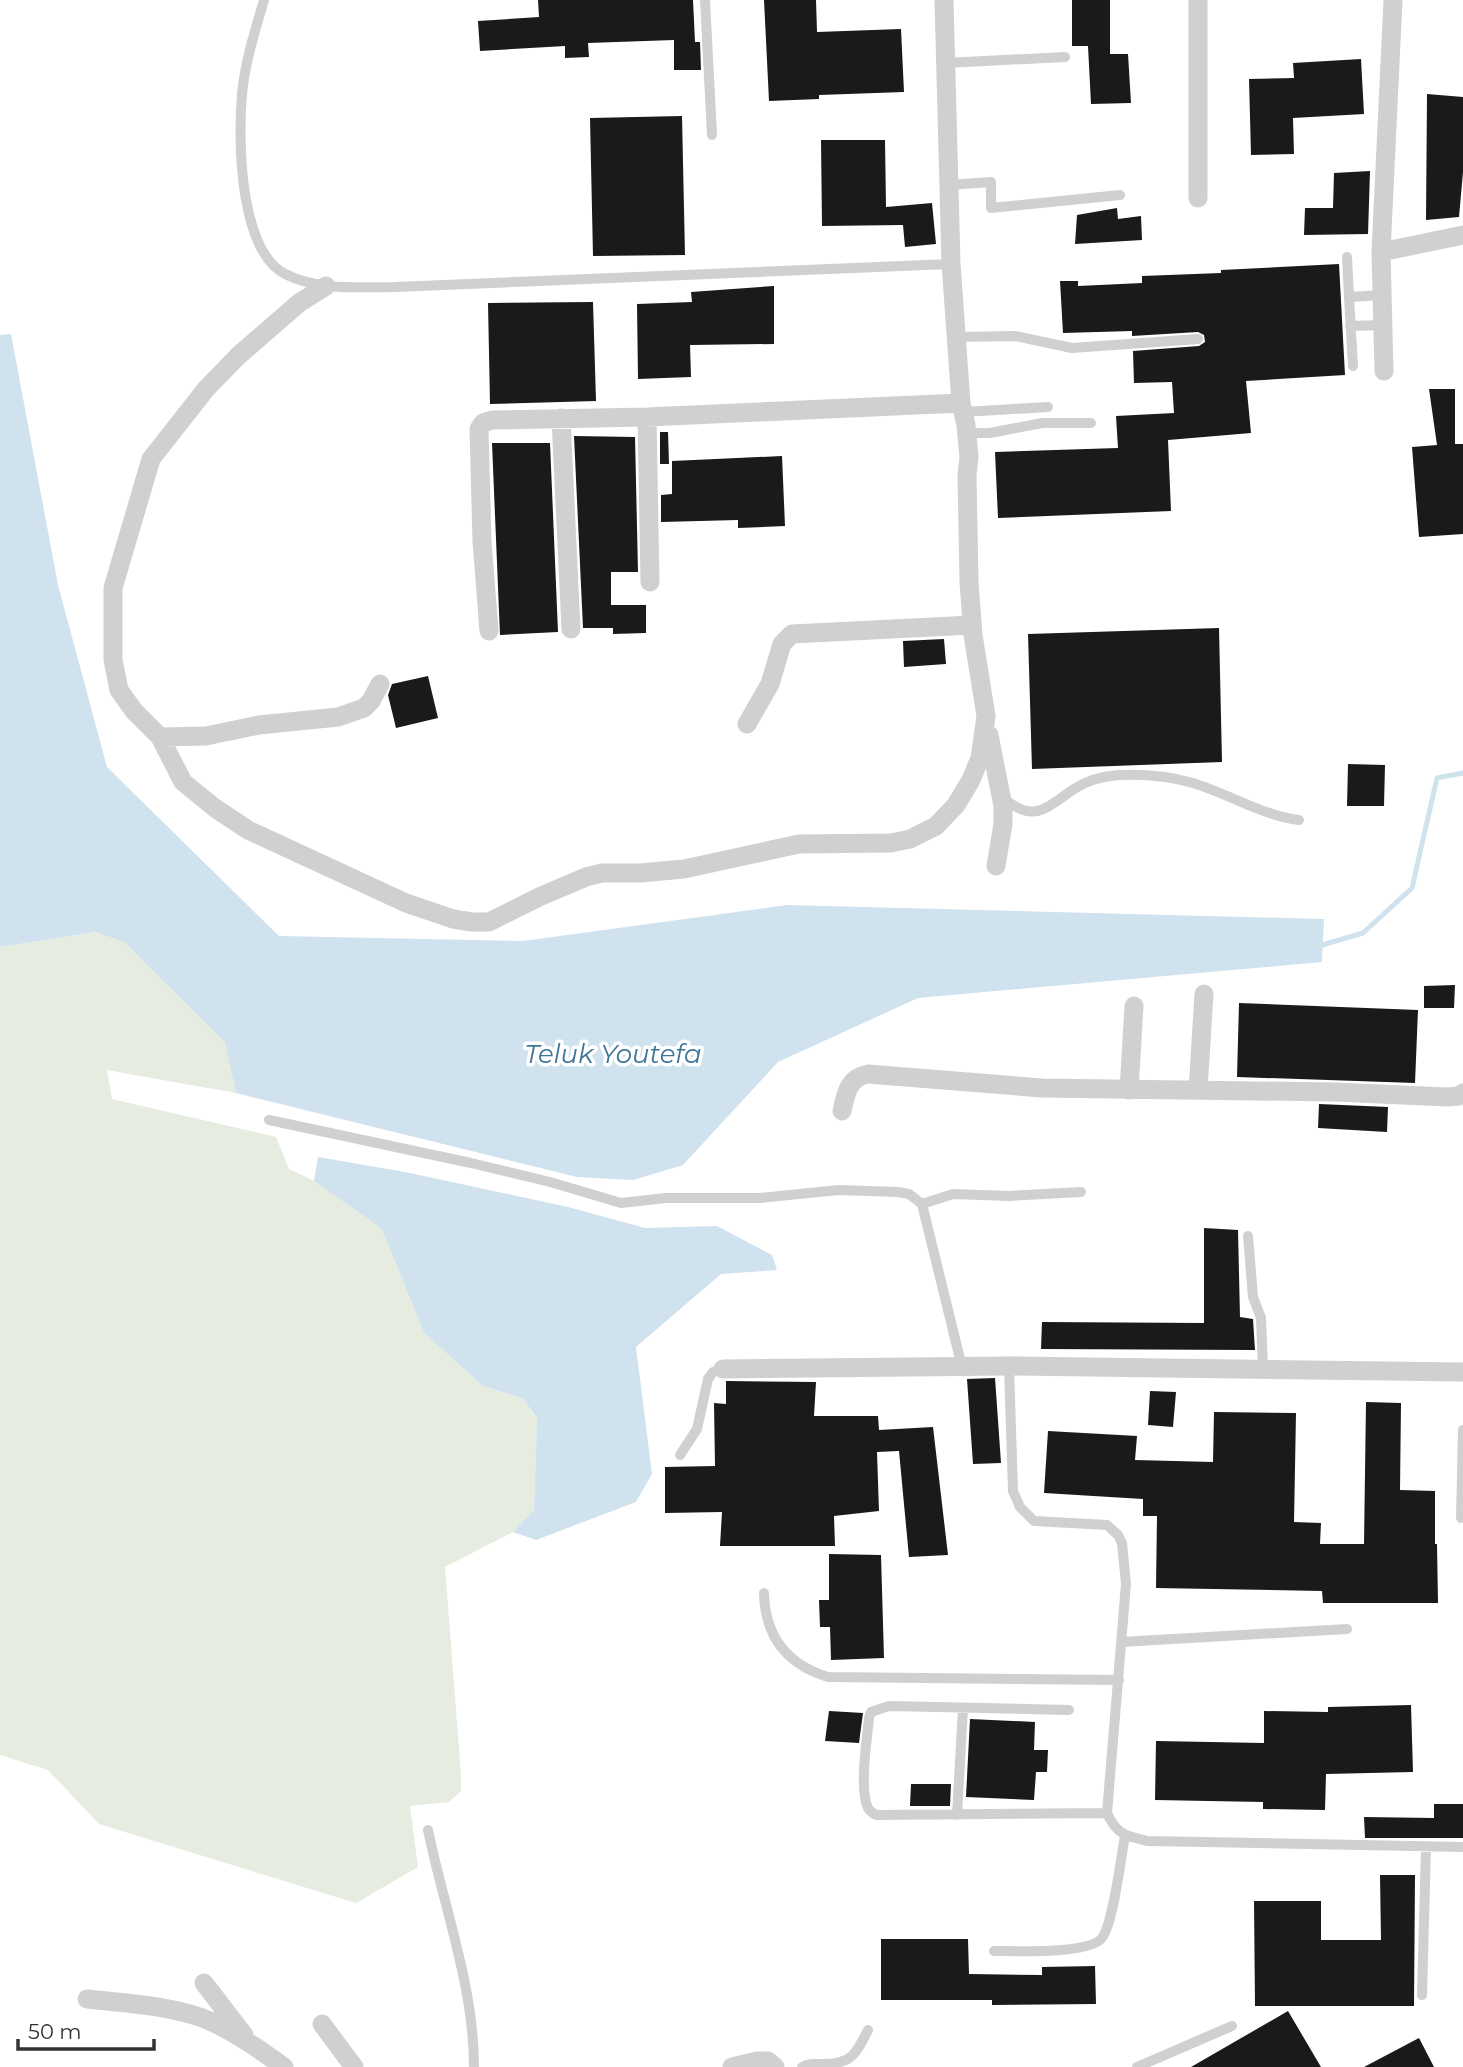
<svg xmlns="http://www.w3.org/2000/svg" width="1463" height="2067" font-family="Montserrat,sans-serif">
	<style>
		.green { fill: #e6ecdf }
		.water { fill: #cfe2ee }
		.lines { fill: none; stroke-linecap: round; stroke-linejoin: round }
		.stream { stroke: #cfe2ee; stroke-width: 5 }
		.building { fill: #1a1a1a }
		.lane { stroke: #d0d0d0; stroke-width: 10 }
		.street { stroke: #d0d0d0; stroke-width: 19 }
		.labels { text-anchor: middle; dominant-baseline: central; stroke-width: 7; stroke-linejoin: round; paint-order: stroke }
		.water-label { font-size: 26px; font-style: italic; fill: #3f7597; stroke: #fff }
	</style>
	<rect width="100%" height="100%" fill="#fff"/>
	<path class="green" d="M97 932 124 942 226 1042 236 1093 107 1070 112 1099 276 1137 289 1169 314 1181 382 1229 424 1333 483 1386 522 1398 537 1419 534 1510 513 1532 445 1567 461 1775V1791L449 1802 410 1806 418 1867 356 1903 99 1824 48 1770 0 1755V947Z"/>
	<path class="water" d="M11 334 58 585 107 767 279 936 523 941 787 905 1324 919 1322 962 918 998 778 1062 683 1165 633 1180 577 1177 236 1093 225 1042 124 942 96 932 0 947V335Z
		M318 1157 405 1172 568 1207 645 1228 717 1226 772 1255 777 1270 721 1274 636 1347 652 1474 636 1502 536 1540 513 1532 534 1510 537 1418 522 1398 483 1386 424 1333 382 1229 314 1181Z"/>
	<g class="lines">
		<path class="stream" d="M1319 946 1363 933 1412 888 1437 778 1463 773"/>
	</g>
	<path class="building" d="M538 0H693L695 42H700L701 70H674V40L588 43 589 57 565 58V46L480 51 478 21 539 17Z
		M764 0H816L817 32 901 29 904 92 819 95V99L769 101Z
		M1072 0H1110V54H1128L1131 103 1091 104 1088 46H1072Z
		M1361 59 1364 114 1293 118 1294 154 1251 155 1249 79 1294 78 1293 63Z
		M1427 94 1463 97V172L1459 217 1426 220Z
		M682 116 685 255 593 256 590 118Z
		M821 140H885L886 207 932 203 936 244 905 247 903 225 822 226Z
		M1370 171 1368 234 1304 235 1305 208H1333L1334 173Z
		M1117 208 1118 219 1141 216 1142 240 1075 244 1077 215Z
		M1339 264 1345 375 1246 381 1251 433 1168 440 1171 511 998 518 995 452 1118 448 1116 416 1174 413 1172 382 1134 383 1133 351 1199 346 1205 342 1204 335 1198 332 1132 336V331L1063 333 1060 281H1078V286L1142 283V276L1221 273V270Z
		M774 286V344L690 345 691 377 638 379 637 304 692 302 691 292Z
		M593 302 596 401 490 404 488 303Z
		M1429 389H1455V444H1463V534L1419 537 1412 447 1437 445Z
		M660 432H668L669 464H660Z
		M574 436 635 437 638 572H611V605H646V633L613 634V628H583Z
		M492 443H550L558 632 500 635Z
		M782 456 785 526 738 528V520L661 522V495L672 494V461Z
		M1219 628 1222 762 1032 769 1028 634Z
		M944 639 946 664 904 667 903 641Z
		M428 676 438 718 396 728 388 695 392 684Z
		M1348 764 1385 765 1384 806H1347Z
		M1455 985 1454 1008H1424V986Z
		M1239 1003 1418 1010 1415 1083 1237 1077Z
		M1319 1104 1388 1107 1387 1132 1318 1128Z
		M1204 1228 1238 1230 1240 1317 1253 1319 1255 1350 1041 1349 1042 1322 1204 1323Z
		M995 1378 1001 1463 973 1464 967 1379Z
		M726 1381 816 1382 814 1416H878L879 1430 933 1427 948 1555 909 1557 899 1451 877 1452 879 1511 834 1516 835 1546H720L722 1512 665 1513V1467L715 1466 714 1403 726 1404Z
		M1150 1391 1176 1392 1173 1427 1148 1425Z
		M1366 1402 1401 1403 1400 1490 1435 1491V1544H1437L1438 1603H1323L1322 1591 1156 1588 1157 1516H1143V1499L1044 1493 1048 1431 1137 1436 1135 1460 1213 1462 1214 1412 1296 1413 1294 1522 1321 1523 1320 1544H1364Z
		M829 1554 881 1555 884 1658 831 1660 830 1627H820L819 1600H829Z
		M1411 1705 1413 1772 1326 1774 1325 1810 1263 1809V1802L1155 1800 1156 1741 1264 1743V1711L1328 1712V1707Z
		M829 1711 863 1713 859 1743 825 1741Z
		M970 1719 1035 1722 1034 1750H1048L1047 1772H1036L1034 1800 966 1797Z
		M911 1784H951L950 1806H910Z
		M1434 1804H1463V1838H1365L1364 1817 1434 1818Z
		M1380 1875H1415L1414 2006H1255L1254 1901H1321V1940H1381Z
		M881 1939H968L969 1974 1042 1975V1967L1095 1966 1096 2004 992 2005V2000H881Z
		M1288 2011 1321 2067H1191Z
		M1419 2038 1434 2067H1364Z"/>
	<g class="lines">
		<path class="lane" d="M264 0C255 31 245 62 242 94 238 139 239 250 285 274 319 291 360 287 396 287L951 264
			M705 0 712 135
			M945 63 1065 57
			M949 185 991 182V208L1120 195
			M1347 257 1349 297 1382 295
			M1349 297 1353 366
			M1350 326 1383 325
			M956 337 1015 336 1072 348 1198 339
			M963 412 1048 407
			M967 433H990L1042 423H1091
			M1005 799C1034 824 1047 807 1074 789 1088 780 1103 776 1119 775 1145 774 1169 776 1193 783 1229 794 1261 815 1299 820
			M269 1120 471 1163 550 1182 621 1203 666 1198H760L839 1190 898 1192 909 1194 922 1204 962 1367
			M922 1204 953 1194 1009 1196 1081 1192
			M1248 1236 1253 1297 1261 1318 1263 1370
			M1009 1366 1013 1491 1020 1507 1034 1521 1107 1525 1118 1535 1122 1543 1126 1584 1107 1813C1116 1834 1126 1836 1147 1841L1463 1847
			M680 1455 697 1429 708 1379 713 1372 723 1369
			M1461 1518 1463 1430
			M764 1593C765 1636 786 1664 828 1677L1119 1680
			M1121 1642 1347 1629
			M1069 1710 889 1706 871 1712 869 1718C867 1738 859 1791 868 1808 870 1812 872 1812 876 1815L1107 1813
			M957 1815 963 1708
			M428 1830C444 1908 474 1987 474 2067
			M994 1951C1017 1951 1083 1954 1100 1940 1113 1930 1121 1855 1125 1836
			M1422 1995 1426 1848
			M802 2067C809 2063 815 2064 823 2064 852 2064 856 2054 868 2030
			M1137 2067 1232 2026"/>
		<path class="street" d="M1198 198V0
			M1381 252 1463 235
			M1384 371 1381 252 1393 0
			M647 417 650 582
			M561 418 571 629
			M489 631 482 541 479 429 483 423 492 420 647 417 961 403
			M380 684 371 701 364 708 338 717 259 725 206 736 160 737 183 782 215 808 248 830 406 903 453 919 472 922H489L539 897 586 877 602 873H640L684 869 799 844 891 843 910 839 936 826 956 805 971 780 980 758 986 716 973 635 969 582 967 475 969 457 966 425 961 403 951 264 944 0
			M747 724 770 684 782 644 792 634 972 625
			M989 735 1003 806V824L996 866
			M160 737 134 711 119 690 113 660V588L151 459 206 389 238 356 299 303 326 286
			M1129 1090 1134 1006
			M1198 1090 1204 994
			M842 1111C846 1093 848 1078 868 1074L1042 1088 1335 1092 1447 1097 1459 1096 1463 1093
			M723 1369 1009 1366 1463 1372
			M204 1983 244 2035
			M87 1999C124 2003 176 2006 210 2021 236 2033 260 2050 284 2067
			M322 2024 354 2067
			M732 2067 757 2061H768L775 2067"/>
	</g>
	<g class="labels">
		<g class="water-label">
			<text x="613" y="1054">Teluk Youtefa</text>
		</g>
	</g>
	<path d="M18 2039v10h136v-10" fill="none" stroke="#333333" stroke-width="3.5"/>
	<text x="28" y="2039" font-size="21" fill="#333333" stroke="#ffffff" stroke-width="5" paint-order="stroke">50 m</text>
</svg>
